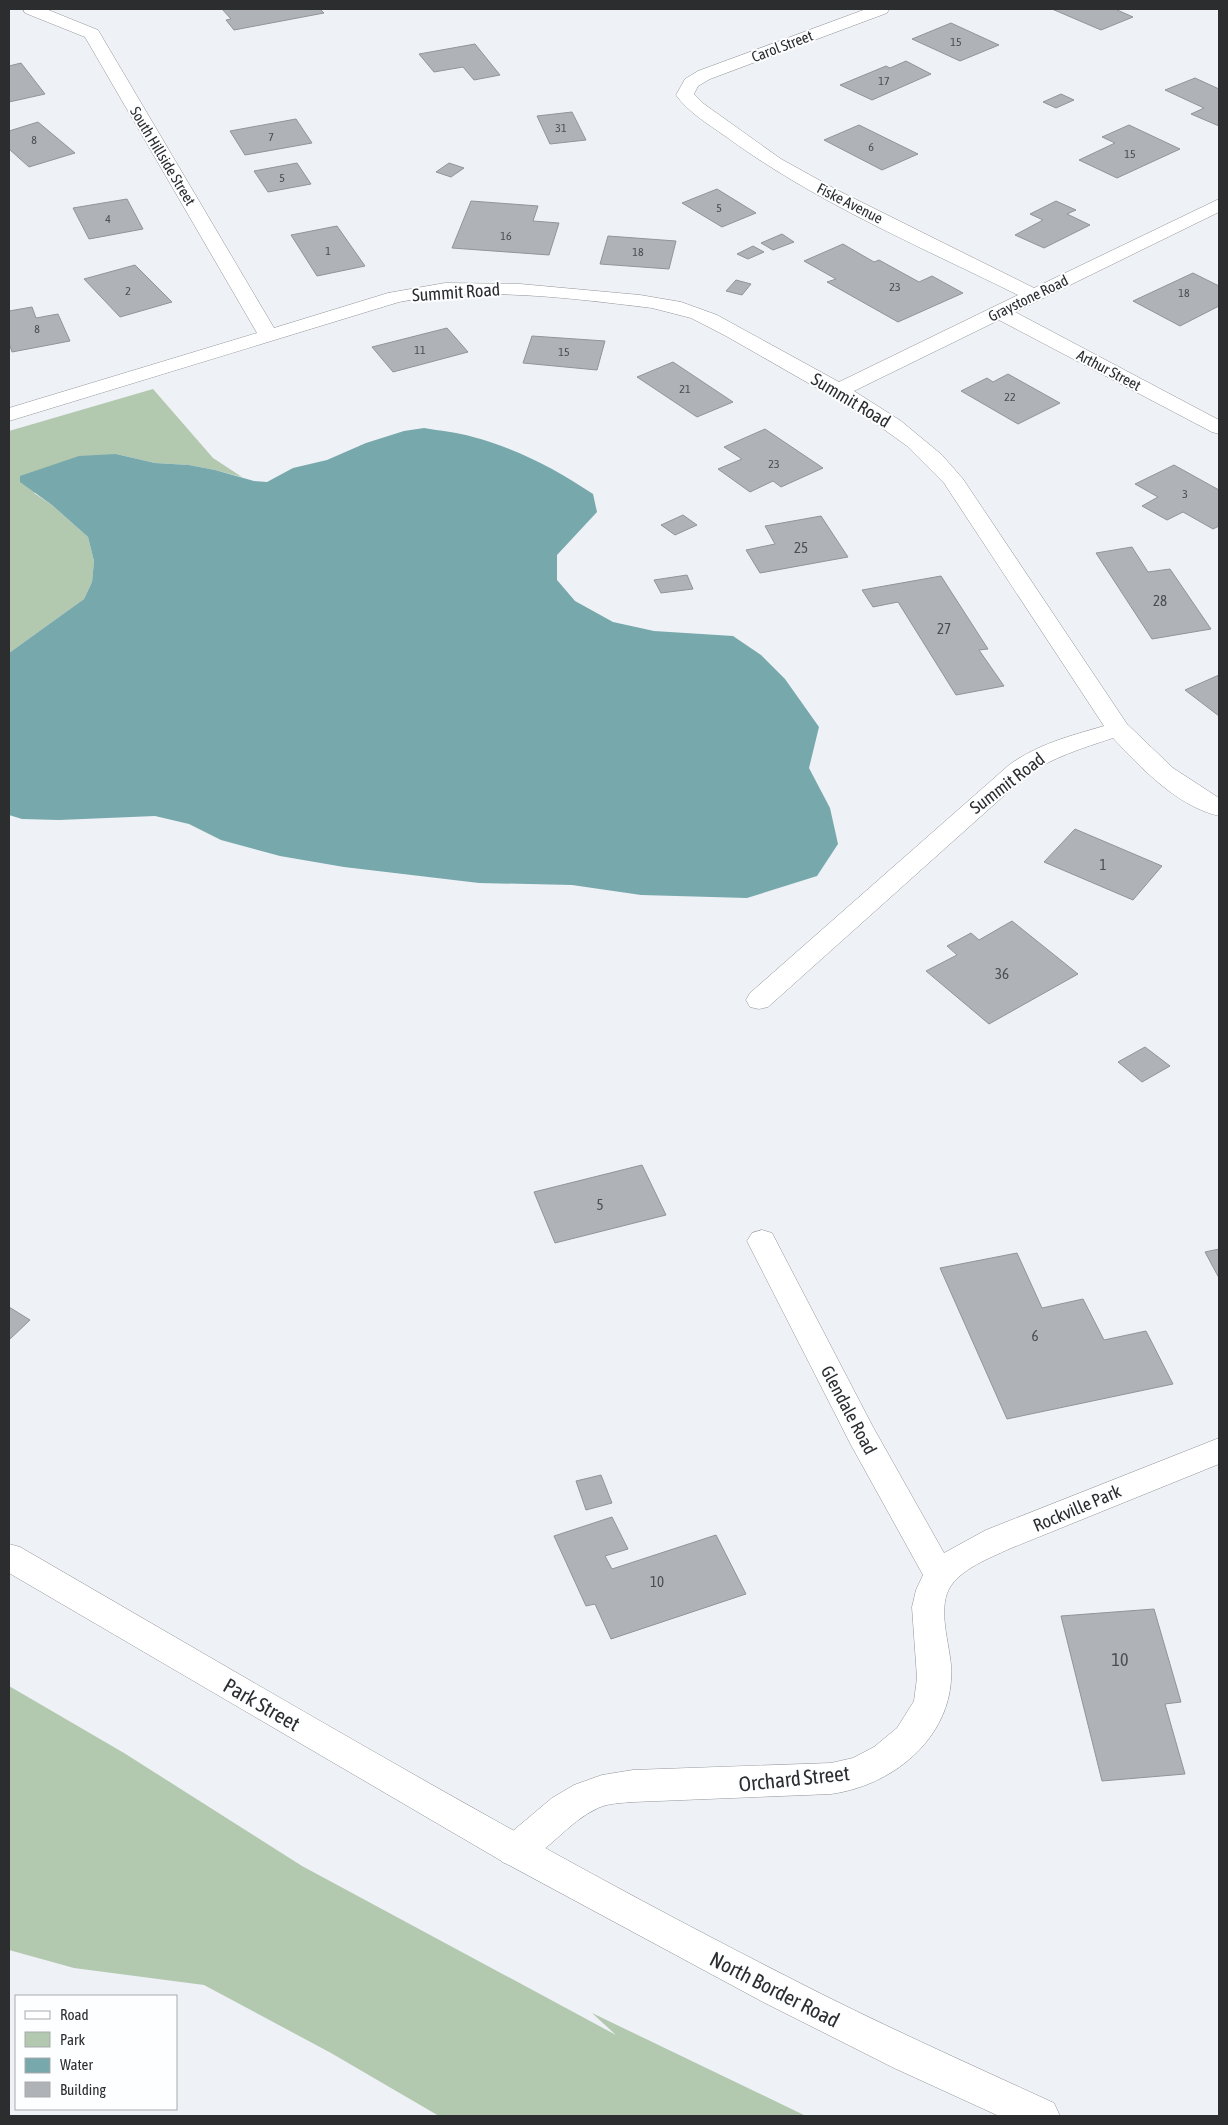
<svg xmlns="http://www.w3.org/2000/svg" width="1228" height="2125" font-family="'Asap Condensed',sans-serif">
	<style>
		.green { fill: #b2c8af }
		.water { fill: #77a8ac }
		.building { fill: #afb2b7; stroke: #919499 }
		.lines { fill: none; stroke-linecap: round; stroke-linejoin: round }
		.minor-casing { stroke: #919498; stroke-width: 1 }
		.secondary-casing { stroke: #919498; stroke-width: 1 }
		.minor { fill: #fff; fill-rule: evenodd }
		.secondary { fill: #fff; fill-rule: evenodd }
		.labels { text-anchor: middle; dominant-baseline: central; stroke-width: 4; stroke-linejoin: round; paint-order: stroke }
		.far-number-label { font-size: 12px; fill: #4d4e51 }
		.far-street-label { font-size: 15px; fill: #2c2d2f; stroke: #fdfeff }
		.number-label { font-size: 15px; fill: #4d4e51 }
		.street-label { font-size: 18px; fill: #2c2d2f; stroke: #fdfeff }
		.near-number-label { font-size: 18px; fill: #4d4e51 }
		.near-street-label { font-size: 21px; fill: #2c2d2f; stroke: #fdfeff }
	</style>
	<rect width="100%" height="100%" fill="#eef1f6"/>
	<path class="green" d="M153 389 213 458 242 477 215 470 189 465 155 463 116 454 34 493 52 505 88 537 94 561 92 582 84 599 9 653V431Z
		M9 1686 124 1753 302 1866 616 2035 592 2013 806 2116H439L331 2053 204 1985 74 1968 9 1950Z"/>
	<path class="water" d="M424 428C440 431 457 432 473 437 515 448 556 469 593 494L597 512 557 555V580L575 601 613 622 654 631 733 636 761 655 785 679 819 727 809 768 830 808 838 844 817 876 747 898 641 895 572 885 479 883 344 867 280 856 221 840 189 824 155 816 59 820 22 819 9 815V653L84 599 92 582 94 561 88 537 52 505 20 482V476L79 456 116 454 155 463 189 465 215 470 254 481 267 482 293 468 327 460 366 443 404 431Z"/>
	<path class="building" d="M222 9H320L324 13 234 30 226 20 231 19Z
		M1052 9H1115L1133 17 1101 30Z
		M951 23 999 45 960 61 912 39Z
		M475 44 500 75 474 80 463 67 434 72 419 54Z
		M906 61 931 74 872 100 840 85 886 66 890 68Z
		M21 63 45 94 9 102V66Z
		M1195 78 1219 89V126L1191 114 1204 108 1165 90Z
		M1061 94 1074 100 1056 108 1043 102Z
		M572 112 586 140 550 144 537 116Z
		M296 119 312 143 245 155 230 131Z
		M38 122 75 153 29 167 9 149V131Z
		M859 125 918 154 882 170 824 140Z
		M1129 125 1180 149 1117 178 1079 160 1115 143 1102 137Z
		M297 163 311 184 268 192 254 171Z
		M449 163 464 168 451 177 436 172Z
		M717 189 756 213 722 227 682 203Z
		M127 199 143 229 89 239 73 208Z
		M471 201 538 206 533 221 559 223 549 255 452 248Z
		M1056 201 1076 210 1067 214 1090 225 1044 248 1015 235 1043 220 1030 214Z
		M337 226 365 266 317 276 291 235Z
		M782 234 794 242 773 250 761 243Z
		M608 236 676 241 669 269 600 264Z
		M843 244 874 262 879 260 919 282 932 276 963 293 898 322 827 282 836 279 804 261Z
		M753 246 764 252 748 259 737 254Z
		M135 265 172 302 120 317 84 279Z
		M1193 273 1219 286V306L1180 326 1133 301Z
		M736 280 751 284 742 295 726 291Z
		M32 307 36 318 58 314 70 341 12 352 9 343V311Z
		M447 328 468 352 393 372 372 347Z
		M532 336 605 341 597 370 523 363Z
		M673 362 733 402 697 417 637 377Z
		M1008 374 1060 403 1018 424 961 391 987 378 993 382Z
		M765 429 823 468 781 487 773 481 750 492 718 469 742 459 724 447Z
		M1174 465 1219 490V526L1213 529 1183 512 1167 520 1142 506 1158 497 1135 484Z
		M683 515 697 525 675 535 661 525Z
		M821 516 848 557 760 573 746 550 775 544 765 526Z
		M1132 547 1148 572 1170 569 1211 629 1152 639 1096 553Z
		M687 575 693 589 661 593 654 580Z
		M941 576 988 649 979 650 1004 686 956 695 898 602 873 607 862 590Z
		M1219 675V716L1185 690Z
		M1075 829 1162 866 1133 900 1044 862Z
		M1012 921 1078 974 989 1024 926 971 957 955 947 946 971 933 979 940Z
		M1145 1047 1170 1066 1142 1082 1118 1062Z
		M642 1165 666 1215 555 1243 534 1192Z
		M1219 1249V1278L1205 1252Z
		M1017 1253 1042 1308 1083 1299 1104 1340 1146 1331 1173 1384 1007 1419 940 1268Z
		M9 1307 30 1320 9 1340Z
		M601 1475 612 1503 586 1510 576 1481Z
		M612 1517 628 1549 605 1556 612 1569 716 1535 746 1594 611 1639 595 1604 586 1606 554 1536Z
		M1154 1609 1181 1702 1165 1704 1185 1774 1102 1781 1061 1616Z"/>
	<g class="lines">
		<g class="minor-casing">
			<path id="minor" d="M23 9H46L98 30 274 328 388 293 445 283 520 284 640 295 681 302 717 315 839 382 1018 295C919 246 815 202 725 136 708 124 688 112 676 95L685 79 698 71 866 9H889L887 13 710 79 698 86 694 94 704 104 781 159 837 190 1034 288 1219 199V212L1015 312 1219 420V434L1212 432 999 320 854 391 901 421 942 455 963 479 1127 724 1173 768 1219 798V816C1177 806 1142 769 1113 738 1083 748 1053 757 1027 775L768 1007 759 1009 750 1007 746 1000 750 993 1009 765C1038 744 1070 736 1104 726L944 483 907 446 864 415 726 336 691 318 652 308C569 298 481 286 399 302L9 421V408L257 333 85 37 25 13Z
				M762 1230 772 1233 873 1427 944 1553 986 1530 1219 1438V1464L1009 1549C990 1558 960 1569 949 1589 938 1610 949 1642 951 1665 956 1734 896 1785 831 1794L633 1802C622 1803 609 1803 598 1808 567 1822 547 1855 515 1867L502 1862 497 1851 502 1840 552 1798 574 1785 602 1775 633 1770 831 1763 853 1758 874 1747 897 1728 914 1701 917 1678 912 1607 916 1590 923 1575 851 1445 747 1241 752 1233Z"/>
		</g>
		<g class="secondary-casing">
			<path id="secondary" d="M9 1544 20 1547C274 1694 526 1844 788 1977 875 2022 965 2062 1054 2103L1060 2116H999L894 2068 763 2002 505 1863 9 1573Z"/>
		</g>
		<use href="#minor" class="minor"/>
		<use href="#secondary" class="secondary"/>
	</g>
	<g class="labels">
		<g class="far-number-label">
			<text x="956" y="42">15</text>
			<text x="884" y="81">17</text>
			<text x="561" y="128">31</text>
			<text x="271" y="137">7</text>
			<text x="34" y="140">8</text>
			<text x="871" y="147">6</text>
			<text x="1130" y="154">15</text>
			<text x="282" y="178">5</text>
			<text x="719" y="208">5</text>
			<text x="108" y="219">4</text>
			<text x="506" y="236">16</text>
			<text x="328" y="251">1</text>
			<text x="638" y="252">18</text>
			<text x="895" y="287">23</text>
			<text x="128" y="291">2</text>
			<text x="1184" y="293">18</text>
			<text x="37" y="329">8</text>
			<text x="420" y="350">11</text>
			<text x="564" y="352">15</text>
			<text x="685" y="389">21</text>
			<text x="1010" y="397">22</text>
			<text x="774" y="464">23</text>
			<text x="1185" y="494">3</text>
		</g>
		<g class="far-street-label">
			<text transform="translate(782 46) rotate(-21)">Carol Street</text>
			<text transform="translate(163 156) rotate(59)">South Hillside Street</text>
			<text transform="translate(850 203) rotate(27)">Fiske Avenue</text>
			<text transform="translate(1028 298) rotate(-26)">Graystone Road</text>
			<text transform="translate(1109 370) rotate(28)">Arthur Street</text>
		</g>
		<g class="number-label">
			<text x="801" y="547">25</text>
			<text x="1160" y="600">28</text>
			<text x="944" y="628">27</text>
			<text x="1103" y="864">1</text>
			<text x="1002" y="973">36</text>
			<text x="600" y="1204">5</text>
			<text x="1035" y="1335">6</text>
			<text x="657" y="1581">10</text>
		</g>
		<g class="street-label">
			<text transform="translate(456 292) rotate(-4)">Summit Road</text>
			<text transform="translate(851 400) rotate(31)">Summit Road</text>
			<text transform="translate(1007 783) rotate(-37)">Summit Road</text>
			<text transform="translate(849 1410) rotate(62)">Glendale Road</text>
			<text transform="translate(1077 1508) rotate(-23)">Rockville Park</text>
		</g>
		<g class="near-number-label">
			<text x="1120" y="1659">10</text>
		</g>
		<g class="near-street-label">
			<text transform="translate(262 1704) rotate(30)">Park Street</text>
			<text transform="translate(794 1778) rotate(-6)">Orchard Street</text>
			<text transform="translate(775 1989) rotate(27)">North Border Road</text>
		</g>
	</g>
	<rect width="1228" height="2125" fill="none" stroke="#2c2d2f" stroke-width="20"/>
	<rect x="15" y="1995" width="162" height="115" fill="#fdfeff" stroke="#a9aaac"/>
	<rect x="25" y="2011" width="25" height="8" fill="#ffffff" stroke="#a9aaac"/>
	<text x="60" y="2020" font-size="15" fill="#2c2d2f">Road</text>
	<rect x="25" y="2032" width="25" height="15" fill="#b2c8af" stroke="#a9aaac"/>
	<text x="60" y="2045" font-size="15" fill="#2c2d2f">Park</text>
	<rect x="25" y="2058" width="25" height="15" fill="#77a8ac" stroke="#a9aaac"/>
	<text x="60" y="2070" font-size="15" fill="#2c2d2f">Water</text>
	<rect x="25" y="2082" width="25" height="15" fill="#afb2b7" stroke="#a9aaac"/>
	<text x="60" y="2095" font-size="15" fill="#2c2d2f">Building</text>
</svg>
